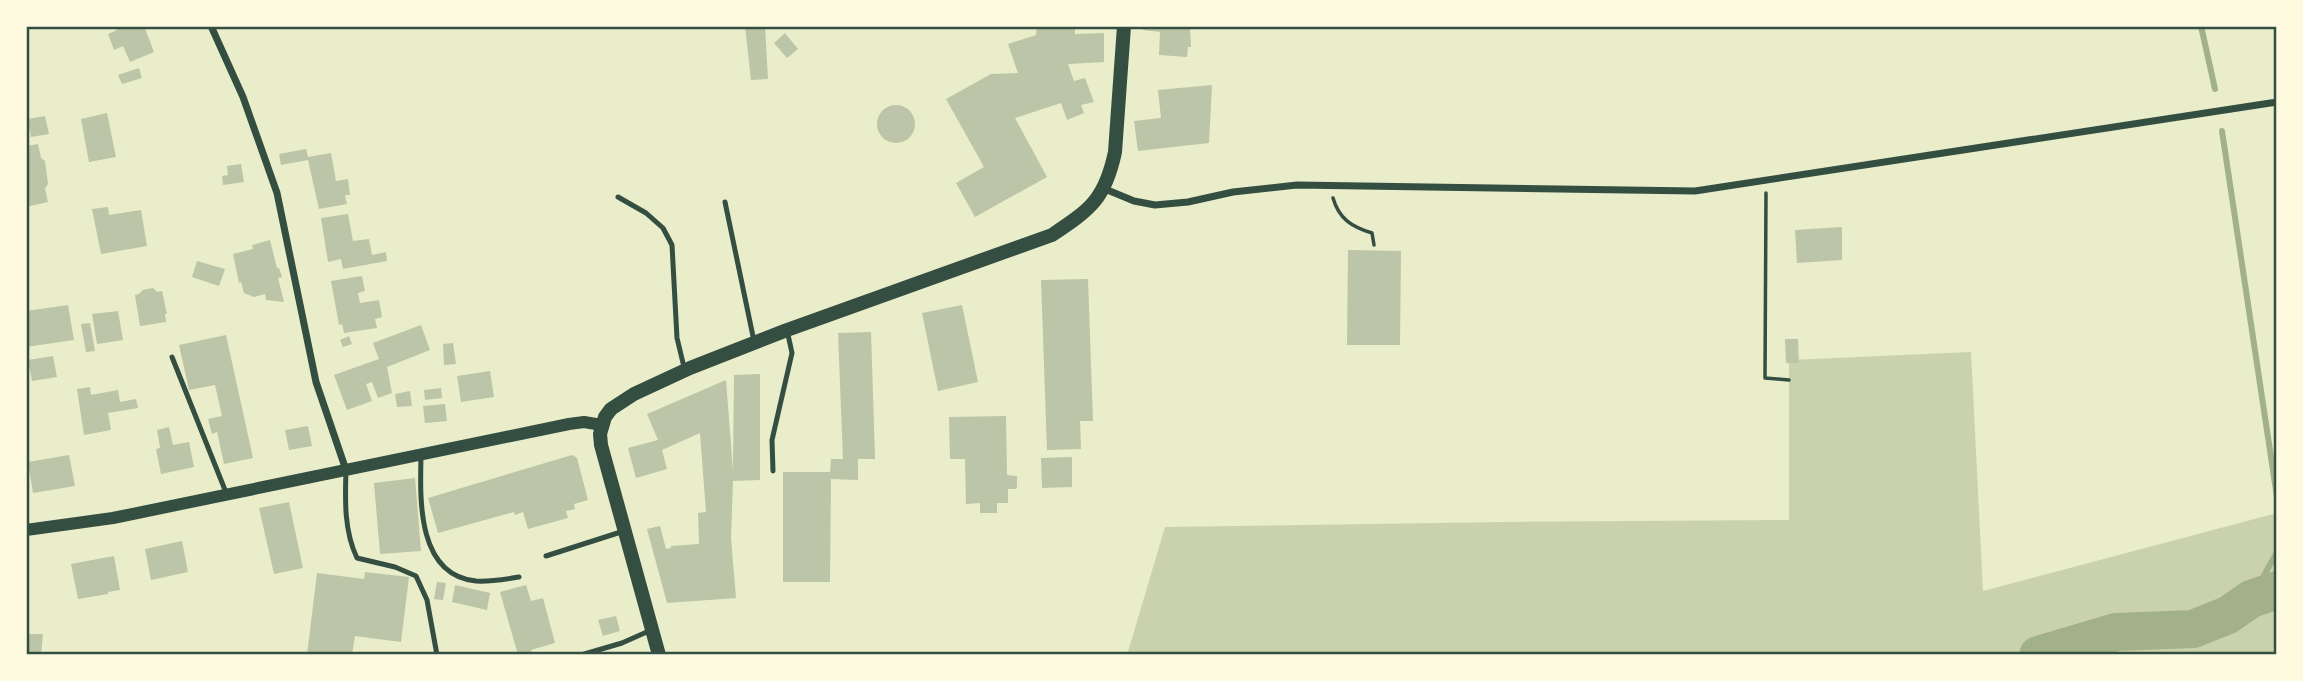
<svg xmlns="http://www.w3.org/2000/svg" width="2303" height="681" font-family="Ubuntu,sans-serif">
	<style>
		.green { fill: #cad2ad }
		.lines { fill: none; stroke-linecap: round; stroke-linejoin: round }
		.stream { stroke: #a3b18a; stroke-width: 6 }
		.river { stroke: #a3b18a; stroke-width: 38 }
		.building { fill: #bcc5a7 }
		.path { stroke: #344e41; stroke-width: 3.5 }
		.service { stroke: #344e41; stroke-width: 5 }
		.minor { stroke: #344e41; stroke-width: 7 }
		.tertiary { stroke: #344e41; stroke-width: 12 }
		.secondary { stroke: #344e41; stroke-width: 14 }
		.neatline { fill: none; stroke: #344e41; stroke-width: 2.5 }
	</style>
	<rect width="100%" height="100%" fill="#e9edc9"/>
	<path class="green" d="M1971 352 1983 591 2277 513V655H1127L1165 527 1503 522 1789 520V360Z"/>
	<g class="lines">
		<path class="stream" d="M2201 26 2215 89
			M2222 131 2277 497
			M2251 599 2277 552"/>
		<path class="river" d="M2038 655 2116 632 2193 629 2228 615 2251 599 2277 590"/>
	</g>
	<path class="building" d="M115 26H144L154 52 130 62 123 46 114 50 108 34 117 30Z
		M745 26H765L768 79 751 80Z
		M1037 26H1065V29L1075 28V34L1104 33V62L1068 64 1074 81 1085 78 1094 102 1081 105 1084 113 1067 120 1061 103 1015 118 1047 177 975 217 956 183 984 167 946 99 991 74 1018 73 1008 44 1036 35Z
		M1143 26H1190L1191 47H1188L1187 57 1159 55 1160 32 1143 30Z
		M785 33 798 49 787 58 774 43Z
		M139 68 142 78 122 84 118 75Z
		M1212 85 1209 143 1138 151 1134 121 1161 118 1158 90Z
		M877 124a19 19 0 1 1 38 0a19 19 0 1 1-38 0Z
		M107 113 116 157 89 162 81 119Z
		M45 116 49 134 31 137 28 119Z
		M38 144 41 158 45 161 48 184 45 188 48 202 26 207V146Z
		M306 149 308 157 331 153 336 181 348 179 350 195H345L347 204 319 209 308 160 281 165 279 154Z
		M241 164 244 182 223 185 222 176 228 175 227 166Z
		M108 207 109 215 141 210 147 246 101 254 92 209Z
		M348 214 353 241 369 239 372 255 386 252 387 261 343 269 341 259 328 262 321 218Z
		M1842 227V260L1797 263 1795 230Z
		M270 240 277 268H279L282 277 278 278 284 302 266 300 265 294 254 297 244 293 241 282 239 283 233 254 253 249 252 245Z
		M1348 250 1401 251 1400 345H1347Z
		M197 261 225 269 219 286 192 277Z
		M362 276 365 291 358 293 360 303 379 300 382 317 375 319 377 328 344 333 342 324 339 325 331 281Z
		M1088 279 1093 421H1080L1081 449 1047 450 1041 280Z
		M153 288 157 292 162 291 167 314H165L166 322 140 326 135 295 139 294 143 290Z
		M68 305 74 340 26 347V311Z
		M962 305 978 382 938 391 922 313Z
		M118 311 123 340 97 344 92 314Z
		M90 323 95 351 86 352 81 324Z
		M421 325 430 350 387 367 392 393 378 398 372 382 366 384 372 401 347 410 334 375 379 359 373 343Z
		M871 332 875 459H858V480L831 479 830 582H783V472H830L831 459H843L838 333Z
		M226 335 253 458 224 464 217 432 212 434 208 419 222 416 215 385 189 390 179 345Z
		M349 336 352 344 343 347 340 340Z
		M1785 339H1798L1799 363H1786Z
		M453 343 456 364 444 365 443 344Z
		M53 356 57 377 32 381 28 360Z
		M490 371 494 397 461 402 457 376Z
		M760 374V480L733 481 731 538 736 598 667 603 647 529 660 526 666 549 671 548V546L699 544 698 513 706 512 700 433 662 450 667 469 636 478 628 448 658 440 647 414 726 380 733 471 734 375Z
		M90 387 91 395 118 390 120 402 136 399 138 408 108 413 111 430 84 435 77 389Z
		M441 388 442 398 425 400 424 390Z
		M410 391 412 406 397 407 395 394Z
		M445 404 447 421 425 423 423 406Z
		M1006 416 1007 475 1017 476V487L1015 489H1008V503H997V513H980V503L966 504 965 459H950L949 417Z
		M308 426 312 446 289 450 285 430Z
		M169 427 173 445 189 442 194 467 161 474 156 449 160 448 157 430Z
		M69 455 75 486 33 493 28 462Z
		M572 455 577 458 588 500 574 504 575 509 566 511 568 518 528 529 523 512 515 515 514 512 438 533 428 498Z
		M1072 457V487L1042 488 1041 458Z
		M415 478 421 551 380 554 374 483Z
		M289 502 303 568 274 574 259 508Z
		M182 541 188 572 151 580 145 549Z
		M114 556 120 590 108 592V594L78 599 71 564Z
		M365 572 409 577 401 642 355 636 352 655H307L317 573 364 579Z
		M437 582 446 583 443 600 434 599Z
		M455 585 490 593 487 610 452 602Z
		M526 585 531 601 543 598 555 643 531 650 533 655H518L500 592Z
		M616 616 620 631 603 636 598 620Z
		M26 634H43L41 655H26Z"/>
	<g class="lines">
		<path class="path" d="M1766 193 1765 378 1789 380
			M1333 198C1339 219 1352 227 1372 233L1374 245"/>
		<path class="service" d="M618 197 646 213 663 228 672 245 677 338 684 367
			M725 202 754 341
			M172 357 227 495
			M421 456C420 500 417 575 476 581 490 582 506 579 519 577
			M346 470C345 500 344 531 357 558L395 567 416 576 427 600 437 655
			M773 471 772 440 792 353 787 330
			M546 556 624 531
			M581 655 622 643 649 631"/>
		<path class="minor" d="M211 26 243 97 277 193 316 382 346 470
			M1105 189 1134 201 1155 205 1188 202 1233 192 1297 185 1695 191 2277 102"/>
		<path class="tertiary" d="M26 530 113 518 569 424 584 422 602 425"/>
		<path class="secondary" d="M659 655 601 445 600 434 605 417 611 409 634 394 690 368 787 330 1052 235C1091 209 1105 199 1115 152L1124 26"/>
	</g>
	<rect width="2303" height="681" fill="none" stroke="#fefae0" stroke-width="56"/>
	<rect x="28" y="28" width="2247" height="625" class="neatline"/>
</svg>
